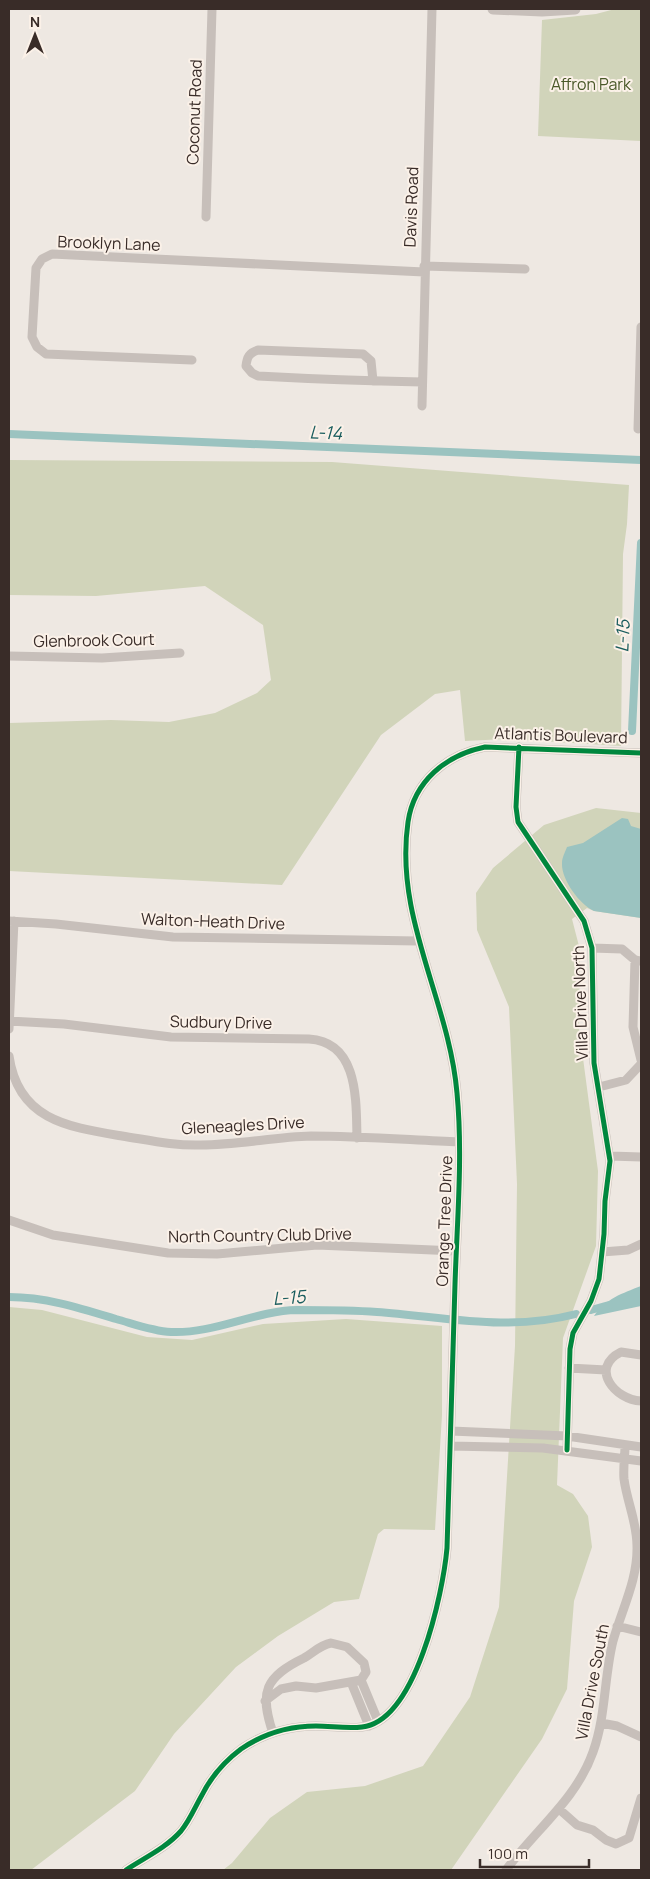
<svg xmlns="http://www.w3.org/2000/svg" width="650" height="1879" font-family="Manrope,sans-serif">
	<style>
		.green { fill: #d1d4ba }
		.water { fill: #9bc3c0 }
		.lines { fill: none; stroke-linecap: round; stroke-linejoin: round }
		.canal { stroke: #9bc3c0; stroke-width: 8 }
		.minor { stroke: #c7bfba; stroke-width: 9 }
		.tertiary { stroke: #c7bfba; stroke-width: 11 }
		.cycleway-casing { stroke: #fbf1e8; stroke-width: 8 }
		.cycleway { stroke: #00873e; stroke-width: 5 }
		.labels { text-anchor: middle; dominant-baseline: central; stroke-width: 4; stroke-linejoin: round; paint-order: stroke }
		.park-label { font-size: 16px; fill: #4a5929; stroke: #fbf1e8 }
		.street-label { font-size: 16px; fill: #392c28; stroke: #fbf1e8 }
		.water-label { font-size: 18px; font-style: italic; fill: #1a5d5e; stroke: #fbf1e8 }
	</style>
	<rect width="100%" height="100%" fill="#eee8e2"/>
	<path class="green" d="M615 9H641V141L538 136 542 20 596 14Z
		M9 460 332 462 629 485 627 524 623 554 621 746 506 739 465 741 460 690 435 694 381 735 282 885 9 871V723L111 720 169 722 215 713 257 693 271 680 263 625 205 586 96 596 9 595Z
		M596 808 641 813V918L594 911 587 908 572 919 580 950 579 1028 598 1171 596 1246 563 1338 557 1485 573 1494 588 1516 592 1547 574 1601 567 1689 542 1739 451 1870H223L232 1863 270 1818 307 1792 365 1786 423 1766 470 1697 499 1607 515 1346 517 1184 509 1007 477 930 476 893 493 868 544 825Z
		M9 1307 42 1310 147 1337 192 1340 263 1324 346 1319 442 1326V1415L435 1530 384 1529 378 1534 359 1599 334 1602 278 1636 236 1667 174 1734 135 1791 31 1870H9Z"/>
	<path class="water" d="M622 818 628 819 631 826 641 829V918L594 911C579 904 561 879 562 863 562 858 565 852 567 847L583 843Z
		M641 1286V1306L594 1316C605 1299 623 1293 641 1286Z"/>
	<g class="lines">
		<path class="canal" d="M9 434 641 460
			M632 731 641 543
			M9 1297C46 1297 80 1308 116 1319 134 1324 152 1331 171 1332 214 1334 254 1311 297 1310 324 1310 351 1310 377 1312 446 1317 507 1332 576 1314
			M591 1310 609 1305"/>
		<path class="minor" d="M206 217 212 9
			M424 266 525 269
			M192 360 46 354 37 347 32 337 36 268 42 259 52 254 424 272
			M373 381 371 361 363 354 258 350C249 353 247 357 246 366L252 373 258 376C313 379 367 381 422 382
			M422 406 432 9
			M638 429 641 327
			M9 656 102 658 180 653
			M519 747 516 807 518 822 584 921 592 948 594 1063 610 1161 605 1201 604 1234 599 1279 591 1301 573 1333 570 1349 567 1450
			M9 921 56 924 173 937 417 941
			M592 948 622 949 635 960 640 961
			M635 960 633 1027 641 1060
			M9 1021 64 1024 171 1037 309 1039C359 1042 356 1101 357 1138
			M9 1029 14 921
			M9 1056C18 1120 68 1127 122 1136 148 1140 174 1146 201 1145 238 1145 274 1137 311 1136 360 1136 410 1140 459 1142
			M599 1087 626 1080 641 1064
			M610 1156 641 1157
			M9 1220 53 1235 168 1253 217 1254 317 1245 456 1251
			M602 1252 628 1250 641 1244
			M641 1355 621 1352C589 1368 615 1400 641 1401
			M569 1368 606 1370
			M451 1431 567 1436 641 1447
			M450 1446 543 1448 641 1461
			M617 1626 641 1632
			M361 1680 378 1721
			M351 1682 369 1726
			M265 1701 281 1689 296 1686 316 1688 361 1680 366 1672 364 1663 347 1647 331 1643C320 1645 313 1653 304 1658 265 1677 259 1692 273 1733
			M601 1723 617 1726 641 1737
			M559 1809 577 1825 593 1830 606 1840 616 1844 629 1838 641 1798
			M126 1870C144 1858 166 1848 181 1831 190 1820 195 1807 202 1795 211 1777 225 1761 241 1749 263 1734 290 1726 316 1726 331 1726 347 1729 362 1727 416 1721 443 1593 447 1548 450 1460 452 1372 455 1284 457 1221 463 1156 457 1093 449 1000 394 918 408 822 414 781 446 755 485 747L641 753
			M506 1870C535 1830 576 1800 593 1752 606 1716 604 1677 613 1641 622 1609 638 1579 637 1546 637 1522 627 1502 624 1479 623 1468 625 1456 625 1445"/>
		<path class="tertiary" d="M493 9 542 11 575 9"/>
		<g class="cycleway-casing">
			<path id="cycleway" d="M519 747 516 807 518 822 584 921 592 948 594 1063 610 1161 605 1201 604 1234 599 1279 591 1301 573 1333 570 1349 567 1450
				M126 1870C144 1858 166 1848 181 1831 190 1820 195 1807 202 1795 211 1777 225 1761 241 1749 263 1734 290 1726 316 1726 331 1726 347 1729 362 1727 416 1721 443 1593 447 1548 450 1460 452 1372 455 1284 457 1221 463 1156 457 1093 449 1000 394 918 408 822 414 781 446 755 485 747L641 753"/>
		</g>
		<use href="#cycleway" class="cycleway"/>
	</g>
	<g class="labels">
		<g class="park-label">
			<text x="591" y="84">Affron Park</text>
		</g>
		<g class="street-label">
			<text transform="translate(194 112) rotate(-88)">Coconut Road</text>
			<text transform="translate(411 207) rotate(-88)">Davis Road</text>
			<text transform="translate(109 243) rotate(2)">Brooklyn Lane</text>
			<text transform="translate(94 640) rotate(-1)">Glenbrook Court</text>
			<text transform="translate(561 735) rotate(2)">Atlantis Boulevard</text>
			<text transform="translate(213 921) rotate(2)">Walton-Heath Drive</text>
			<text transform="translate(580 1003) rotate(-92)">Villa Drive North</text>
			<text transform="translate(221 1022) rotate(1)">Sudbury Drive</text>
			<text transform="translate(243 1125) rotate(-3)">Gleneagles Drive</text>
			<text transform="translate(444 1221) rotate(-88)">Orange Tree Drive</text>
			<text transform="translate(260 1235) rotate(-1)">North Country Club Drive</text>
			<text transform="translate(592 1682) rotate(-79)">Villa Drive South</text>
		</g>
		<g class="water-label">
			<text transform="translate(326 432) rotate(2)">L-14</text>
			<text transform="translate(622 636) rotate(-87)">L-15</text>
			<text transform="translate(289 1297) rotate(-4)">L-15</text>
		</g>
	</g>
	<rect width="650" height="1879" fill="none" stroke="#392c28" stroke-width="20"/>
	<g transform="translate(35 35)" stroke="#fbf1e8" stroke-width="4" paint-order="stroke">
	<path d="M0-4L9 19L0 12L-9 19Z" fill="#392c28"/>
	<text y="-8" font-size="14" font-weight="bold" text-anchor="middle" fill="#392c28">N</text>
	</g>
	<path d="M480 1859v8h109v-8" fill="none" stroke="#392c28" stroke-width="2.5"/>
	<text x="488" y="1859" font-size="15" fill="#392c28" stroke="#fbf1e8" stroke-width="4" paint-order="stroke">100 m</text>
</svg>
